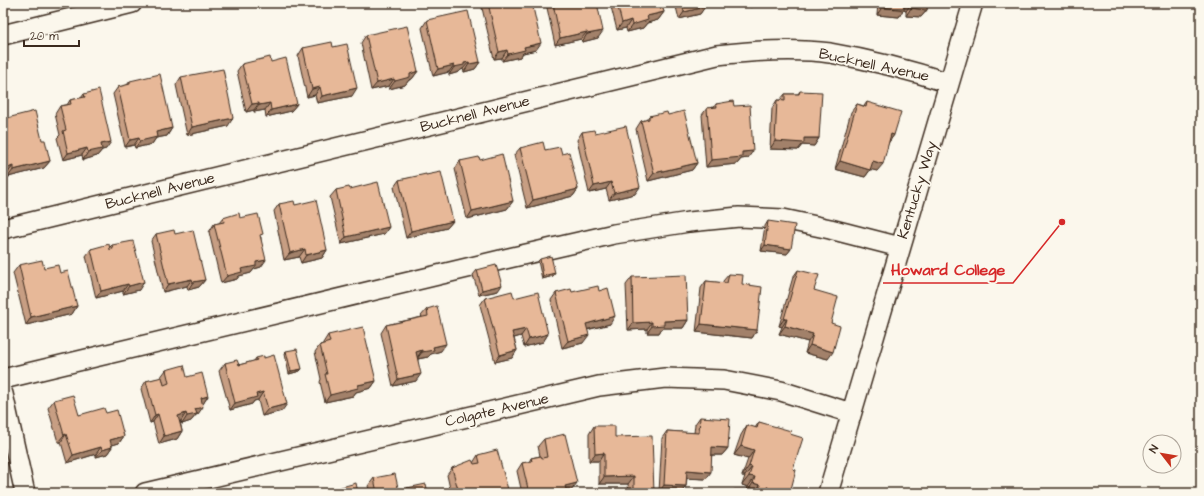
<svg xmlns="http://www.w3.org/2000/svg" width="1204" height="496" font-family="'Architects Daughter',sans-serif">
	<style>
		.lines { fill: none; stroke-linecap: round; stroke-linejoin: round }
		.minor-casing { stroke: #3b2a1e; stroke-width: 22 }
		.minor { stroke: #fbf7ec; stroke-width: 19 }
		.wall { fill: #c79e83; stroke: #3b2a1e }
		.shaded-wall { fill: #a2816a; stroke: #3b2a1e }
		.building { fill: #e7b898; stroke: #3b2a1e }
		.labels { text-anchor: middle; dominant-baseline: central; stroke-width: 4; stroke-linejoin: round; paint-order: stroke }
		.street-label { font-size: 15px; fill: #3b2a1e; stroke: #fbf7ec }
		.leader { fill: none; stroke: #d62828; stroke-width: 1.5 }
		.callout-dot { fill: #d62828; stroke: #fbf7ec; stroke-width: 1.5 }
		.callout-label { font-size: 16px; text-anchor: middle; font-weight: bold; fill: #d62828; stroke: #fbf7ec; stroke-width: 4; stroke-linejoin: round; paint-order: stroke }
	</style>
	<rect width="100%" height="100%" fill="#fbf7ec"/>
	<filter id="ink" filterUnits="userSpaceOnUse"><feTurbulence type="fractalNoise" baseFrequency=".025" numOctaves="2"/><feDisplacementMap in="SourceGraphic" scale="8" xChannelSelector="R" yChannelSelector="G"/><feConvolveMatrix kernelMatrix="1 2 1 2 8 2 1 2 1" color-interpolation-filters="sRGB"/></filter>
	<g filter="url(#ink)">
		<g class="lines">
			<g class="minor-casing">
				<path id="minor" d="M3 35 132 3
					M3 229 717 55C754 51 793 48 830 53 871 60 910 70 949 83
					M3 379 509 258 614 234 689 222 739 217 783 219 830 229 900 247
					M3 394 25 493
					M145 493 599 386 665 378 724 380 781 391 851 413
					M828 493 973 3"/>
			</g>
			<use href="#minor" class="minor"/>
		</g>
		<path class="wall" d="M486 3H532L536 50 523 53 520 57 502 61V58L494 59 482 8Z
			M546 3H597L598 38 582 42 581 39 555 45Z
			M610 3H661L664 12 658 20 647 23 643 28 627 32 626 28 617 30Z
			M675 3H713L712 5 705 6 700 14 679 19Z
			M740 3H765L750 7 749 3 741 5Z
			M878 3H927V10L921 17 906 16V11L903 10 899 17 877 15Z
			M427 20 480 62 475 69 464 72 463 69 461 70 459 72 449 75V72L433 76 422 28Z
			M366 35 418 71 412 79 409 80 405 85 389 89V86L371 90 361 43Z
			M333 47 352 96 317 103 315 95 307 97 298 56 303 48Z
			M271 62 297 104 291 111 266 117 265 110 254 112V110L246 112 237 71 242 64Z
			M181 77 228 126 187 135 176 85Z
			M130 81 172 128 167 136 156 138 152 144 135 148 134 145 125 147 113 94 118 87 127 85Z
			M800 91 819 138 814 146 802 145 798 150 770 149 772 108 777 100H780L785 94H798Z
			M84 94 106 149 102 150 97 156 83 160 82 155 63 160 57 138 60 135 55 114 60 106 67 105 70 100 81 98Z
			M867 102 894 135 889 142 877 171 871 169 865 177 835 169 851 112 857 104 864 106Z
			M716 104 734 106 748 158 741 159 737 164 706 167 702 115 707 108 714 107Z
			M668 115 697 163 692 170 648 181 636 129 641 121 646 120 649 116Z
			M3 119 42 140 50 161 44 168 8 177 7 174 3 175Z
			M582 132 595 133 635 194 609 200 606 189 589 193 577 140Z
			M520 148 545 150 562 154 578 189 573 196 527 208 514 155Z
			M480 160 513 201 507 209 467 219 455 169 460 161Z
			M426 175 453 221 447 228 406 238 394 187 399 180Z
			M350 189 389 227 384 234 341 244 330 197 336 190Z
			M279 204 295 205 327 250 322 258 301 263 299 257 284 260 274 211Z
			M223 218H240L261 237V267L254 269 251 273 239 276 237 279 221 283 209 232 214 224 219 223Z
			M768 221 791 249 787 254 761 251 765 226Z
			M156 234H175L205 280 199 287 188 290 187 286 163 292 151 241Z
			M112 245 139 290 123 294V291L96 298 86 256 91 249 109 248Z
			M540 259 555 273 553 276 542 279 538 261Z
			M19 265 44 268 60 273 77 306 72 314 26 325 13 273Z
			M477 270 498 291 479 295 473 275Z
			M798 270 814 290 831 323 828 359 805 353 808 342 779 334 782 327 779 326 793 277Z
			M729 274 742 284 757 330 752 338 696 332 701 288 706 281 723 283V281Z
			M632 277 688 320 683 328H662L659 333H647V329L628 330 626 285Z
			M572 292 610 324 587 330 583 343 562 348 551 300 556 293Z
			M485 298H514L548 334 543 342 524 347 521 336 514 338 517 350 512 358 495 362 480 305Z
			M427 309 441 351 431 354 428 357 418 359 416 381 393 386 381 333 386 325 422 317 421 316Z
			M328 335 376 381 371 388 356 392 353 396 325 402 320 382 321 379 315 352 320 345 323 344V343Z
			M286 351 302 369 300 371 289 374 285 354Z
			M256 358 282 411 262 416 258 400 254 401 252 404 230 410 219 371 225 363 239 365 254 361Z
			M166 370 187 377 208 396 203 404 198 414 196 415 191 421 182 424 181 421H180L182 431 177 439 159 444 153 422 150 423 141 389 146 381 160 378Z
			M54 400 79 415 124 436 119 443 112 445V447L107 454 96 457V454L67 463 61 442H58L48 408Z
			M700 417 728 448 722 455H712L706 479 687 478 686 486 681 493 659 492 662 438 667 431 694 433 695 424Z
			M759 422 790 434 793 469 790 493H732L734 490H747L748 487 742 485 745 476H742L748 459 734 455 741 435 747 425 755 428Z
			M594 426 615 437 654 493H629L628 484H599V461H589V434Z
			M544 439 571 491 567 492 566 493H522L517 471 522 463 529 462 531 458 540 456 538 446Z
			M478 455 509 493H451L447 475 452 468 473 463Z
			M374 478 399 492 405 491 407 488 428 493H370L368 486Z
			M334 489 358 493H331Z"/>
		<path class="shaded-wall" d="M706 3H713L712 5 703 7Z
			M742 3H749L741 5Z
			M753 3H765L750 7Z
			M810 3H828L826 5 809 4Z
			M904 3H912L906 11 903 10 899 17 877 15 882 7Z
			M705 7 700 14 679 19 684 12Z
			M911 8 927 10 921 17 906 16Z
			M664 12 658 20 647 23 643 28 627 32 632 25 647 16Z
			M631 20 626 28 617 30 622 23Z
			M603 31 598 38 582 42 587 34Z
			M587 32 581 39 555 45 560 38Z
			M541 43 536 50 523 53 520 57 502 61 508 54 524 47Z
			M507 50 502 58 494 59 499 52Z
			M469 62 463 69 461 70 459 72 449 75 454 67 464 63Z
			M480 62 475 69 464 72 469 64Z
			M454 65 449 72 433 76 438 69Z
			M418 71 412 79 409 80 405 85 389 89 395 81 410 74Z
			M394 79 389 86 371 90 377 83Z
			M320 87 315 95 307 97 312 89Z
			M357 88 352 96 317 103 322 96Z
			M259 103 254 110 246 112 252 104Z
			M270 103 265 110 254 112 259 105Z
			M297 104 291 111 266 117 271 110Z
			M233 118 228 126 187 135 192 127Z
			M172 128 167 136 156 138 152 144 135 148 140 141 156 132Z
			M891 134 894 135 889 142Z
			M139 138 134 145 125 147 130 140Z
			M804 138H819L814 146 802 145 798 150 770 149 775 141Z
			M111 142 106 149 102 150 97 156 83 160 88 152 101 144Z
			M87 148 82 155 63 160 68 153Z
			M753 151 748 158 741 159 737 164 706 167 711 160 742 152Z
			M50 161 44 168 8 177 13 170Z
			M840 161 870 170 865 177 835 169Z
			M873 161 883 164 877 171 868 169Z
			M697 163 692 170 648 181 654 173Z
			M13 166 7 174 3 175V171L5 169Z
			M611 182 606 189 589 193 594 186Z
			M640 187 635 194 609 200 614 193Z
			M578 189 573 196 527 208 533 200Z
			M513 201 507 209 467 219 472 211Z
			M453 221 447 228 406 238 411 231Z
			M389 227 384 234 341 244 346 237Z
			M765 245 791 249 787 254 761 251Z
			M305 249 299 257 284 260 290 253Z
			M327 250 322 258 301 263 306 255Z
			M266 260 261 267 254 269 251 273 239 276 237 279 221 283 227 276 256 262Z
			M555 273 553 276 542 279 543 276Z
			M192 279 187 286 163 292 168 284Z
			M205 280 199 287 188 290 193 282Z
			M144 282 139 290 123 294 129 286Z
			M128 284 123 291 96 298 101 291Z
			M502 285 498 291 479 295 482 290Z
			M77 306 72 314 26 325 31 317Z
			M615 316 610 324 581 331 586 324Z
			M784 319H787L782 327 779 326Z
			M688 320 683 328H662L659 333H647L652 326 664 321Z
			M652 322 647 329 628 330 633 323Z
			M701 324 757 330 752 338 696 332Z
			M785 326 813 334 808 342 779 334Z
			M526 329 521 336 507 340 512 332Z
			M548 334 543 342 524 347 529 339Z
			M589 335 583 343 562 348 568 341Z
			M446 344 441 351 431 354 428 357 417 359 422 352 433 347Z
			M810 345 833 352 828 359 805 353Z
			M422 350 417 358 416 352Z
			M517 350 512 358 495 362 500 355Z
			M302 369 300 371 289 374 291 371Z
			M421 374 416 381 393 386 398 379Z
			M376 381 371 388 356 392 353 396 325 402 330 395 358 385Z
			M263 392 258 400 254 401 252 404 230 410 235 403 256 394Z
			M208 396 203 404 196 405 201 398Z
			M287 404 282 411 262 416 268 409Z
			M203 407 198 414 196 415 191 421 182 424 187 416 195 409Z
			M186 413 181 421 173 423 178 416Z
			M158 414 153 422 150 423 155 415Z
			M182 431 177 439 159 444 164 436Z
			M66 434 61 442H58L64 435Z
			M124 436 119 443 105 447 110 440Z
			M741 446 754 450 748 459 734 455Z
			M101 447 96 454 67 463 73 455Z
			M112 447 107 454 96 457 102 450Z
			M712 447 728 448 722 455H707Z
			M604 453 599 461H589L595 454Z
			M749 466 752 467 745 476H742Z
			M687 470 711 472 706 479 682 478Z
			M634 476 628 484H599L604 477Z
			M749 476 755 477 748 487 742 485Z
			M577 483 571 491 562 493 565 486Z
			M753 483 760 485 755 493 747 492Z
			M664 485 686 486 681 493 659 492Z
			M768 490 778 493H766Z
			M540 491 539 493H532Z"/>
		<path class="building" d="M488 3H532L541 43 524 47 525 50 508 54 507 50 499 52Z
			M553 3H597L603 31 587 34V32L560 38Z
			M617 3H661L664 12 647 16 648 20 632 25 631 20 622 23Z
			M682 3H704L705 7 684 12Z
			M882 3H904V10L882 7Z
			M908 3H927V10L911 8 912 3Z
			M468 11 480 62 469 64V62L464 63V65L454 67V65L438 69 427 20Z
			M407 26 418 71 410 74V77L395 81 394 79 377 83 366 35Z
			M332 42 333 47 347 44 357 88 322 96 320 87 312 89 303 48Z
			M270 57 271 62 286 58 297 104 271 110 270 103 259 105V103L252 104 242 64Z
			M223 69 233 118 192 127 181 77Z
			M160 74 172 128 156 132 157 137 140 141 139 138 130 140 118 87 130 84V81Z
			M99 90 111 142 101 144 102 149 88 152 87 148 68 153 63 131 66 130 60 106 71 104 70 100 85 97 84 94Z
			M800 91 822 92 819 138H804V143L775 141 777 100 785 101V94H799Z
			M733 101 734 106 750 105 753 151 742 152V157L711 160 707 108 717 107 716 104Z
			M867 102 901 112 894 135 891 134 883 164 873 161 870 170 840 161 857 104 866 107Z
			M35 111 42 140H45L50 161 13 170V166L5 169 3 161V119Z
			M684 111 697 163 654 173 641 121 649 119V116L667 112 668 115Z
			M626 126 640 187 614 193 611 182 594 186 582 132 594 130 595 133Z
			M543 142 545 150 560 147 562 154 569 152 578 189 533 200 520 148Z
			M502 154 513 201 472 211 460 161 479 157 480 160Z
			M441 172 453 221 411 231 399 180 426 174V175Z
			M378 182 389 227 346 237 336 190 349 187 350 189Z
			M316 200 327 250 306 255 305 249 290 253 279 204 294 201 295 205Z
			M239 213 240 218 258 214 263 234 260 235 266 260 256 262V266L241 269 242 272 227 276 214 224 224 222 223 218Z
			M768 221 795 225 791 249 765 245Z
			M174 230 175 234 193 230 205 280 193 282 192 279 168 284 156 234Z
			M133 241 144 282 129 286 128 284 101 291 91 249 109 244 110 250 113 249 112 245Z
			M551 256 555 273 543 276 540 259Z
			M42 260 44 268 58 265 60 273 68 271 77 306 31 317 19 265Z
			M496 265 502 285 482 290 477 270Z
			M798 270 819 275 814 290 838 297 831 323 840 326 833 352 810 345 813 334 785 326 787 319H784Z
			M729 274 743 275 742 284 762 287 757 330 701 324 706 281 727 283Z
			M686 275 688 320 664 321V325L652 326V322L633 323 632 277Z
			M598 286 599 291 608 288 615 316 586 324 589 335 568 341 556 293 571 289 572 292Z
			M512 291 514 298 538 292 548 334 529 339 526 329 512 332 517 350 500 355 485 298Z
			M437 306 446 344 433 347 434 350 422 352V350L416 352 421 374 398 379 386 325 428 316 427 309Z
			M363 327 376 381 358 385V388L330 395 325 374H327L320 345 330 342 328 335Z
			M297 349 302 369 291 371 286 351Z
			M274 355 287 404 268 409 263 392 256 394 257 397 235 403 225 363 237 360 239 365 257 360 256 358 264 356V358Z
			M184 365 187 377 202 373 208 396 201 398 203 407 195 409 197 414 187 416 186 413 178 416 182 431 164 436 158 414 155 415 146 381 162 377 164 385 169 383 166 370Z
			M73 395 79 415 104 408 106 413 117 410 124 436 110 440 112 447 102 450 101 447 73 455 66 434 64 435 54 400Z
			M700 417 730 419 728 448 712 447 711 472 687 470 686 486 664 485 667 431 699 433Z
			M759 422 791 431 790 434 803 438 793 469 796 470 790 493H778L768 490V487H767L766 493H760V485L753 483 755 477 749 476 752 467 749 466 754 450 741 446 747 425 757 428Z
			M594 426H615V437L652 436 654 493H634V476L604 477V453L595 454Z
			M565 434 577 483 565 486 567 492 564 493H541L540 491 532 493H529L522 463 532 461 531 458 541 456 542 458 547 457 544 439Z
			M497 450 509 493H459L452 468 472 460 474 464 480 463 478 455Z
			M395 474 399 492 407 490V488L426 484 428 493H377L374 478Z
			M356 483 358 493H335L334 489Z
			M734 490H755V493H734Z"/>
	</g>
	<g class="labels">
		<g class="street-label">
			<text transform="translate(874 65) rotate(12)">Bucknell Avenue</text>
			<text transform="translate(475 114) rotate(-14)">Bucknell Avenue</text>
			<text transform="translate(917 190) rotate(-73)">Kentucky Way</text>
			<text transform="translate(160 191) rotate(-14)">Bucknell Avenue</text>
			<text transform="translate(497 410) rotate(-13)">Colgate Avenue</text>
		</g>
	</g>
	<path class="leader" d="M1062 222L1013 283H883"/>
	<circle class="callout-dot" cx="1062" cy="222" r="4"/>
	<g class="callout-label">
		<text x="948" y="275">Howard College</text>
	</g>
	<rect width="1204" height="496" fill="none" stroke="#fbf7ec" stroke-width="16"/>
	<rect x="8" y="8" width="1188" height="480" fill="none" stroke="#3b2a1e" stroke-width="1.5" filter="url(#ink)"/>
	<g transform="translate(1162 454) rotate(301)"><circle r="19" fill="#fbf7ec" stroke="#aea59a"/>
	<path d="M0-3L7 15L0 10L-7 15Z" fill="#c8321e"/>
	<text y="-6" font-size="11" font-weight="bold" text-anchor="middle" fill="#3b2a1e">N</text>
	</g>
	<path d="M24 40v6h55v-6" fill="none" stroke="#3b2a1e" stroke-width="2"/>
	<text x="30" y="40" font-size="12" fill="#3b2a1e" stroke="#fbf7ec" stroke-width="3" paint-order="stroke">20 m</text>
</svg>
